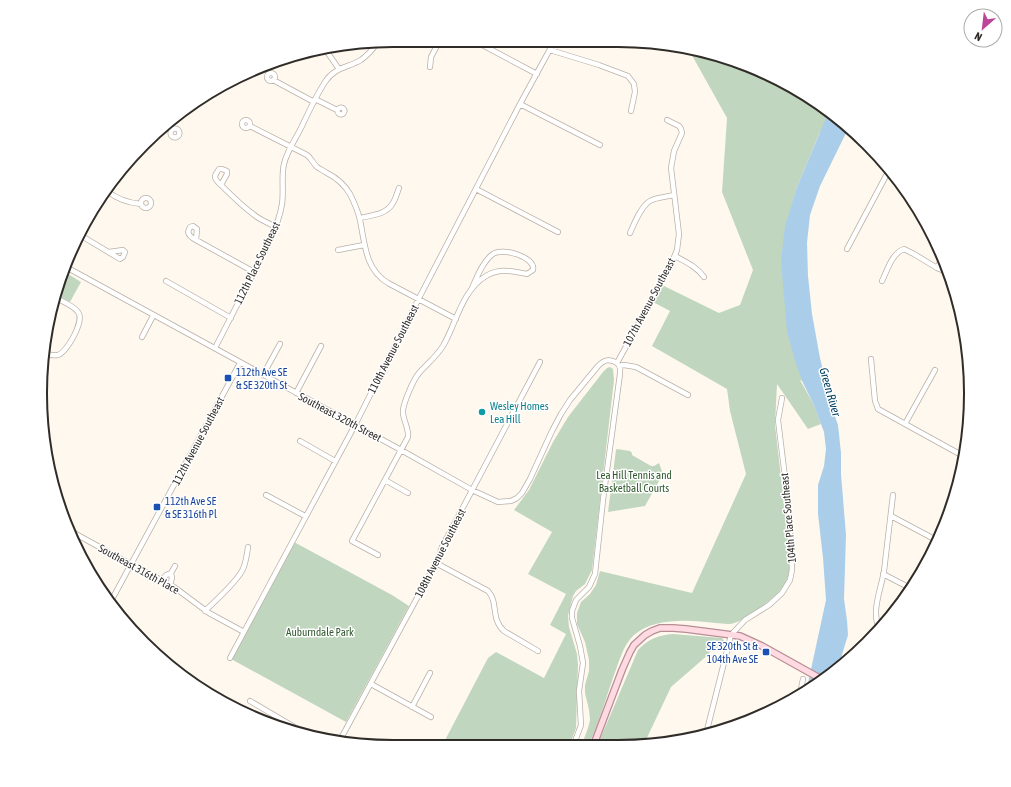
<svg xmlns="http://www.w3.org/2000/svg" width="1011" height="787" font-family="'Asap Condensed',sans-serif">
	<style>
		.green { fill: #c1d6bf }
		.water { fill: #aacee9 }
		.lines { fill: none; stroke-linecap: round; stroke-linejoin: round }
		.minor-casing { stroke: #bab1a7; stroke-width: 6 }
		.major-casing { stroke: #b78e94; stroke-width: 8 }
		.minor { stroke: #fff; stroke-width: 4.5 }
		.major { stroke: #ffdae2; stroke-width: 5.5 }
		.transit-dot { fill: #1a4fb4; stroke: #fff; stroke-width: 1.5 }
		.culture-dot { fill: #0f9aa8; stroke: #fff; stroke-width: 1.5 }
		.labels { text-anchor: middle; dominant-baseline: central; stroke-width: 3; stroke-linejoin: round; paint-order: stroke }
		.street-label { font-size: 11px; fill: #302c28; stroke: #fff }
		.transit-label { font-size: 11px; fill: #164399; stroke: #fff; text-anchor: start }
		.culture-label { font-size: 11px; fill: #0d838f; stroke: #fff; text-anchor: start }
		.park-label { font-size: 11px; fill: #315a2e; stroke: #fff }
		.water-label { font-size: 12px; font-style: italic; fill: #004063; stroke: #fff }
		.rim { fill: none; stroke: #302c28; stroke-width: 2 }
	</style>
	<rect width="100%" height="100%" fill="#fff8ef"/>
	<path class="green" d="M689 50 731 59 833 113 829 137 820 132 797 187 785 229 810 384 800 380 813 403 821 424 808 429 777 384 775 425 790 556C790 566 790 576 784 585 778 596 741 625 728 624 724 624 720 623 716 623 690 620 655 617 634 635 623 645 619 662 614 675 606 698 599 723 589 744H582L588 728 590 720 589 710 585 693V685L589 671V660L585 642 577 624V613L581 602 590 594 596 585 600 571 692 593 746 474 730 411 727 389 652 346 670 311 653 302 662 285 719 313 740 305 753 270 722 192 727 118Z
		M68 274 81 282 70 302 57 295Z
		M610 367 613 369 614 380 592 570 585 584 576 591 573 596 568 616 569 627 577 654 578 665 576 728 570 744H485L479 741 478 744H443L488 658 496 652 544 678 566 634 550 625 566 594 528 574 552 532 514 510 529 490 553 442 568 417 603 372 607 368Z
		M617 449 630 451 632 453V455L651 466H654L659 463 663 474 645 506 608 512 616 450Z
		M294 542 392 595 409 606 346 722 231 659Z
		M673 634 722 638 725 642 724 648 711 649 709 654 671 687 644 744H598L638 650C648 639 659 635 673 634Z"/>
	<path class="water" d="M829 111 833 113 848 129 820 186 810 215 807 243 808 276 812 314 820 358 833 411 838 425 841 453V474L846 535 844 599 847 620 848 635 838 668 814 688 810 690 808 683 826 600 823 558 818 514V485L824 466 826 449 824 432 813 403 803 383 796 364 787 332 781 261 785 226 797 187Z"/>
	<g class="lines">
		<g class="minor-casing">
			<path id="minor" d="M473 40 537 74
				M325 49 339 69
				M550 50 599 65 628 76 634 84 635 92 631 111
				M430 67 431 57 440 40
				M267 77a4 4 0 1 1 8 0a4 4 0 1 1-8 0Z
				M273 80 277 82 314 102
				M315 99 337 110
				M520 104 600 145
				M337.5 111a3.5 3.5 0 1 1 7 0a3.5 3.5 0 1 1-7 0Z
				M242 124a4 4 0 1 1 8 0a4 4 0 1 1-8 0Z
				M250 126 307 155C311 158 313 163 317 167 320 169 324 171 327 173 337 178 344 184 350 194 354 202 358 211 360 220 365 244 365 269 388 283L456 319
				M165 127 172 130
				M170.5 133a4.5 4.5 0 1 1 9 0a4.5 4.5 0 1 1-9 0Z
				M221 185 227 174V171L222 169H219C218 171 215 174 215 177 215 180 220 184 222 186 233 197 244 208 257 217 263 221 270 224 276 227
				M476 189 558 232
				M107 191C117 199 129 203 141 204
				M141 203a5 5 0 1 1 10 0a5 5 0 1 1-10 0Z
				M360 218C372 215 386 215 393 203 396 198 397 193 399 188
				M630 233C634 224 641 206 650 201 657 197 667 197 674 195
				M80 235 120 259 123 257 125 252 123 250 109 252
				M196 240 197 229 193 226 190 227 188 232C189 236 192 238 196 240L254 272
				M847 249 888 172
				M338 250 364 245
				M675 256C686 262 697 267 704 277
				M66 267 401 450 472 490 498 502 511 501 517 498 522 493 530 479 552 431 561 414 570 400 598 366C604 360 609 358 617 363
				M937 268 943 256
				M166 281 231 318
				M882 281C887 271 892 253 904 249L914 254 937 268 949 273
				M142 337 153 316
				M215 348 268 245C274 232 280 218 282 204 284 191 281 177 284 164 287 151 295 140 301 128 308 113 316 96 325 82 335 67 347 68 361 60 368 55 373 49 378 42
				M45 353C49 355 53 356 58 355 67 352 85 321 78 312 73 305 61 301 54 297
				M871 359 875 401 877 406 878 409 965 457
				M617 363 672 262 677 250 679 234 671 168 674 151 682 133 681 129 679 126 667 120
				M619 366 624 365 636 367 688 395
				M263 375 280 344
				M296 393 321 346
				M905 424 935 370
				M300 441 335 461
				M385 480 408 493
				M266 495 305 516
				M891 516 938 541
				M74 533 132 565 165 582 174 587 209 613 244 632
				M378 555 352 541 408 437C409 427 402 419 403 410 404 402 413 380 419 373 427 364 436 357 443 346 456 324 462 290 486 276 499 268 513 271 527 274L533 270C536 257 502 247 493 254 483 261 477 277 472 288
				M436 563 488 591C499 603 490 618 504 631L538 651
				M171 573 175 566
				M883 574 912 589
				M162 580 166 575 171 573 172 578 170 585
				M110 603 240 363
				M205 611C216 600 237 582 243 569 246 562 247 555 248 547
				M879 629C871 610 881 590 884 571 887 546 890 520 893 495
				M230 658 355 425 418 300 520 104 555 40
				M371 684 431 717
				M800 694 803 679
				M250 701 308 735
				M412 707 430 673
				M706 734 731 635 745 620 769 605 782 593 790 580 792 570 789 510 778 420 782 398
				M339 742 436 563 442 547 540 362
				M574 744 581 725 579 691 583 663 580 646 572 618V611L576 600 589 587 595 574 603 500 620 374V367L617 363"/>
		</g>
		<g class="major-casing">
			<path id="major" d="M594 744 622 670 630 652 634 645 645 635 652 631 660 628H673L686 629 740 636 762 646 823 680"/>
		</g>
		<use href="#minor" class="minor"/>
		<use href="#major" class="major"/>
	</g>
	<g class="transit-dot">
		<rect x="224" y="374" width="8" height="8" rx="2"/>
		<rect x="153" y="503" width="8" height="8" rx="2"/>
		<rect x="762" y="648" width="8" height="8" rx="2"/>
	</g>
	<circle class="culture-dot" cx="482" cy="412" r="4"/>
	<g class="labels">
		<g class="street-label">
			<text transform="translate(257 263) rotate(-64)">112th Place Southeast</text>
			<text transform="translate(649 302) rotate(-62)">107th Avenue Southeast</text>
			<text transform="translate(393 349) rotate(-63)">110th Avenue Southeast</text>
			<text transform="translate(340 417) rotate(28)">Southeast 320th Street</text>
			<text transform="translate(198 441) rotate(-62)">112th Avenue Southeast</text>
			<text transform="translate(788 518) rotate(-95)">104th Place Southeast</text>
			<text transform="translate(440 553) rotate(-63)">108th Avenue Southeast</text>
			<text transform="translate(139 569) rotate(29)">Southeast 316th Place</text>
		</g>
		<g class="transit-label">
			<text x="236" y="372">112th Ave SE<tspan x="236" dy="13">&amp; SE 320th St</tspan></text>
			<text x="165" y="501">112th Ave SE<tspan x="165" dy="13">&amp; SE 316th Pl</tspan></text>
			<text x="758" y="646" text-anchor="end">SE 320th St &amp;<tspan x="758" dy="13">104th Ave SE</tspan></text>
		</g>
		<g class="culture-label">
			<text x="490" y="406">Wesley Homes<tspan x="490" dy="13">Lea Hill</tspan></text>
		</g>
		<g class="park-label">
			<text x="634" y="475">Lea Hill Tennis and<tspan x="634" dy="13">Basketball Courts</tspan></text>
			<text x="320" y="632">Auburndale Park</text>
		</g>
		<g class="water-label">
			<text transform="translate(830 392) rotate(74)">Green River</text>
		</g>
	</g>
	<path d="M0 0H1011V787H0ZM393 47H618A346 346 0 0 1 964 393V394A346 346 0 0 1 618 740H393A346 346 0 0 1 47 394V393A346 346 0 0 1 393 47Z" fill="#fff" fill-rule="evenodd"/>
	<path class="rim" d="M393 47H618A346 346 0 0 1 964 393V394A346 346 0 0 1 618 740H393A346 346 0 0 1 47 394V393A346 346 0 0 1 393 47Z"/>
	<g transform="translate(983 28) rotate(208)"><circle r="19" fill="#ffffff" stroke="#acaba9"/>
	<path d="M0-3L7 15L0 10L-7 15Z" fill="#bc4499"/>
	<text y="-6" font-size="11" font-weight="bold" text-anchor="middle" fill="#302c28">N</text>
	</g>
</svg>
